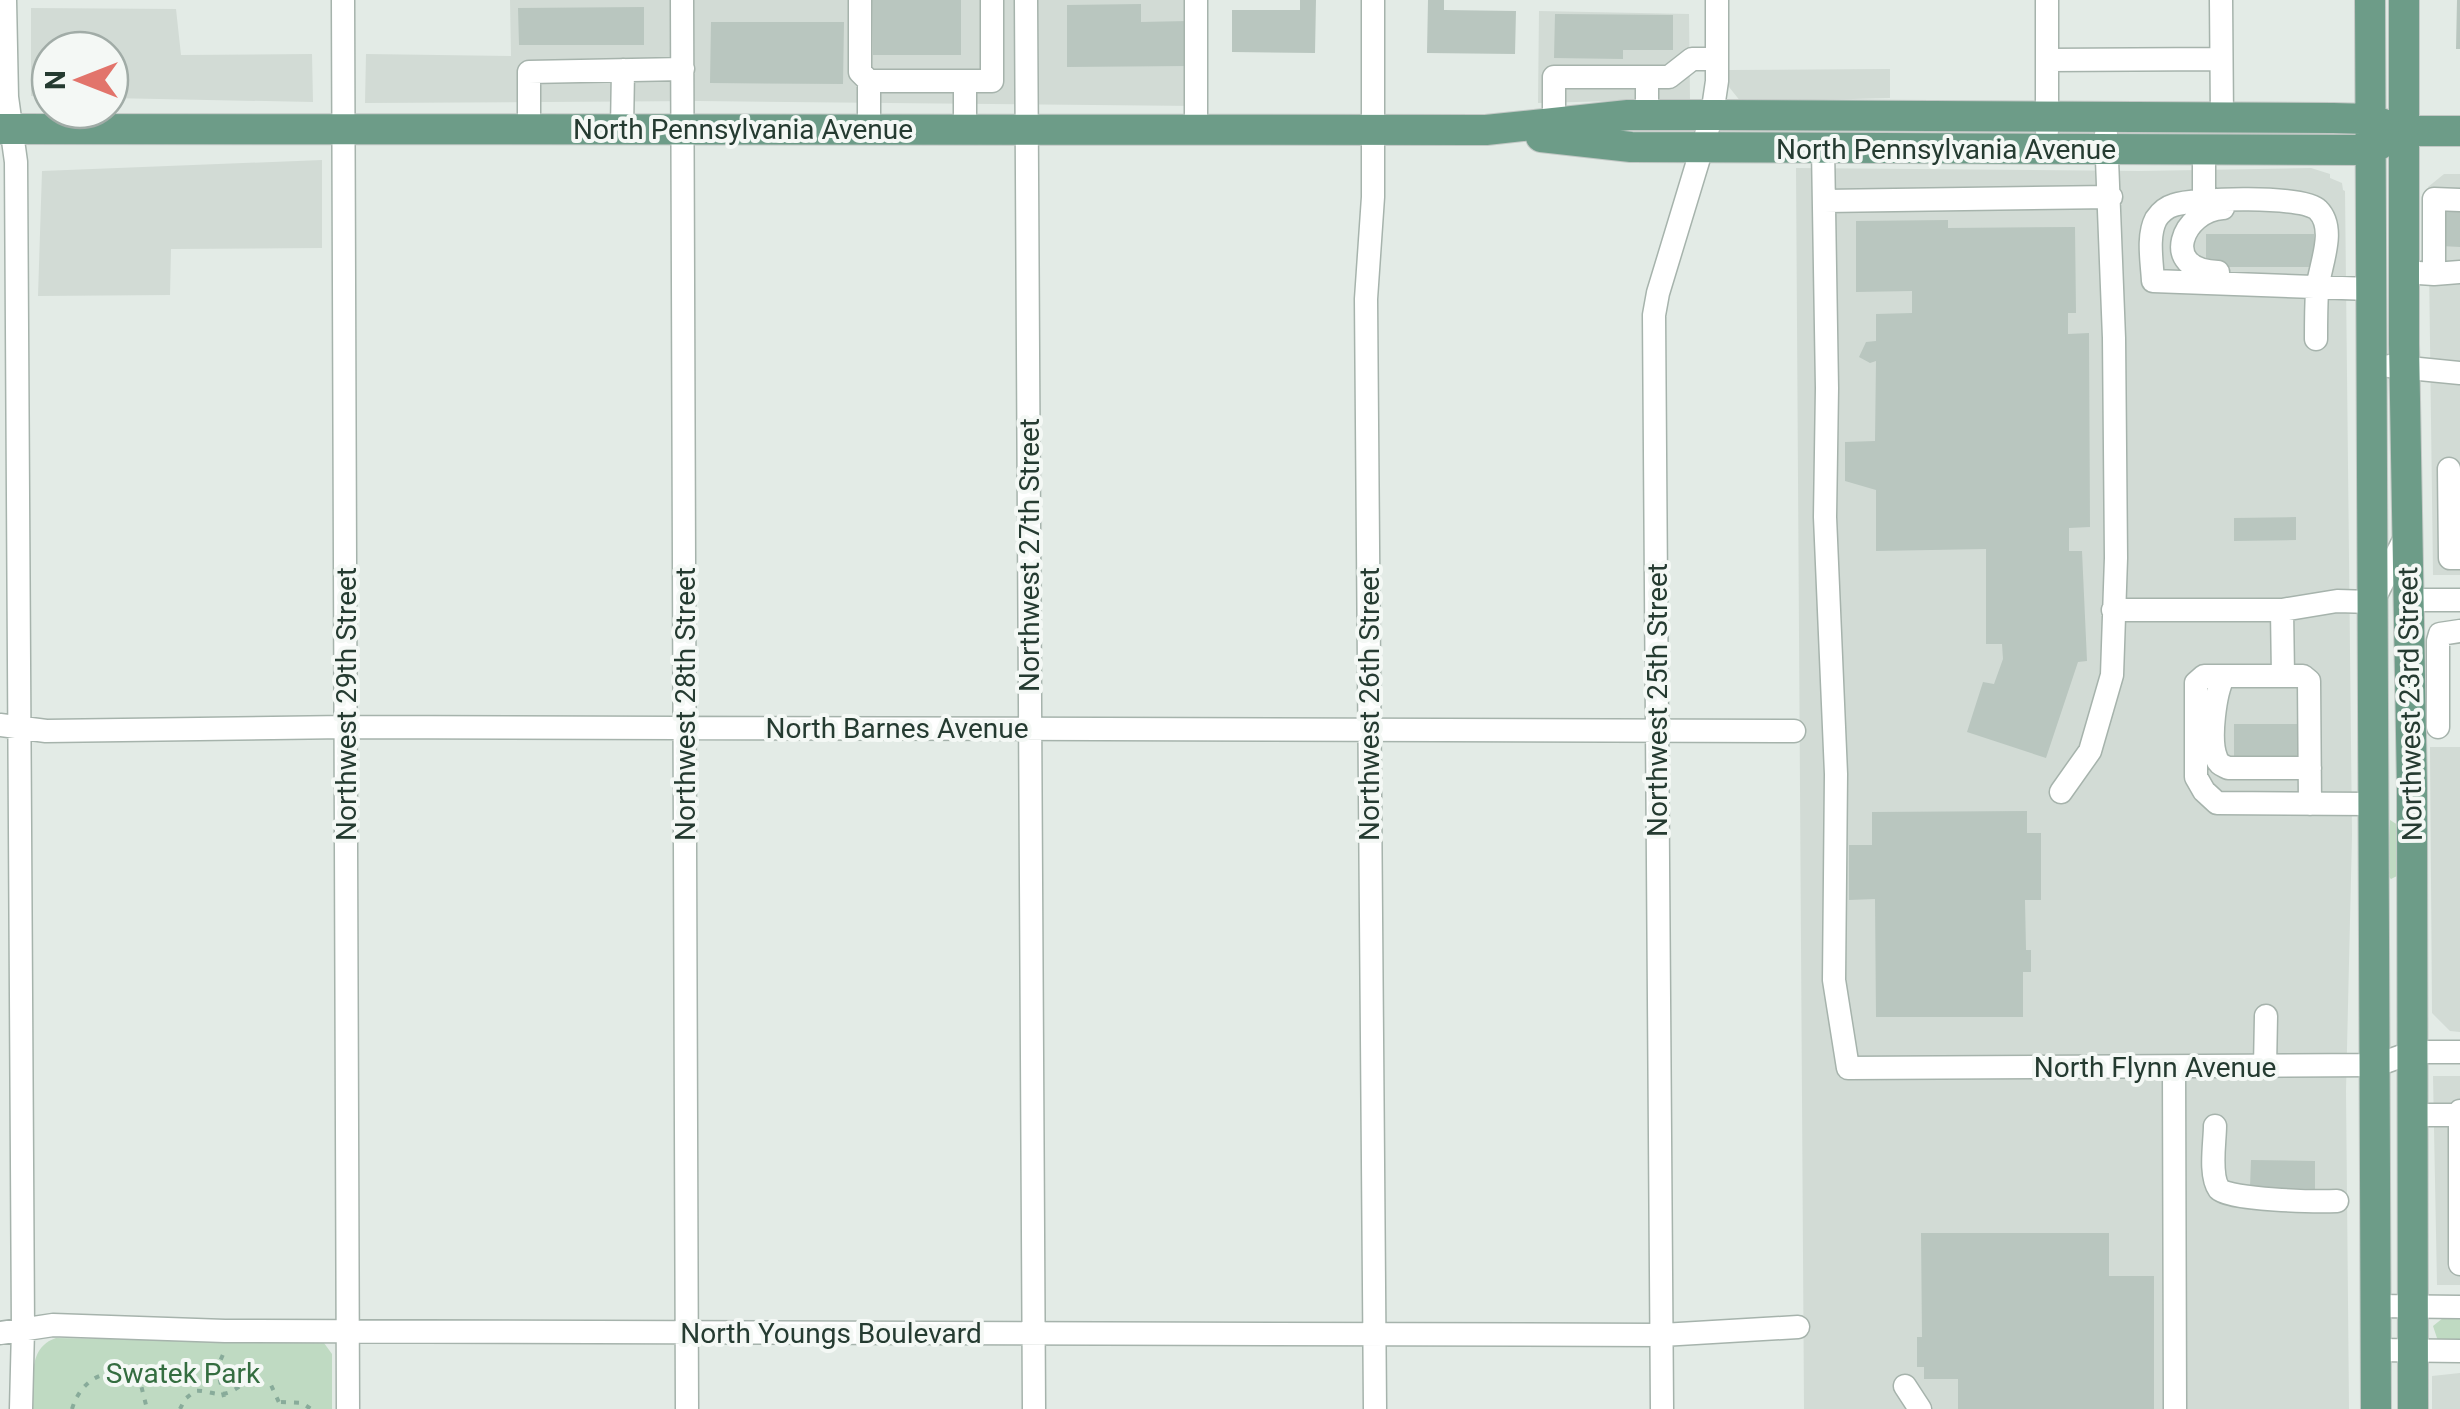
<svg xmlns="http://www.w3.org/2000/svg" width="2460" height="1409" font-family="Roboto,sans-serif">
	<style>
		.built { fill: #d2dbd5 }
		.green { fill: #bfdac2 }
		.building { fill: #b9c6bf }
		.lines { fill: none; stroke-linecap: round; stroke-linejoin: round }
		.minor-casing { stroke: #a6b3ac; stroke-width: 25 }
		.major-casing { stroke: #c2c8c5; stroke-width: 32 }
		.path { stroke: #88ab9a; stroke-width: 4; stroke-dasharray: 5 8; stroke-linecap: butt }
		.minor { stroke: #fff; stroke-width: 22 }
		.major { stroke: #6d9c88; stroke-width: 30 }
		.labels { text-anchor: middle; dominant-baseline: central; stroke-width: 8; stroke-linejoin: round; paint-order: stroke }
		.street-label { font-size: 28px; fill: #253b31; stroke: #f4f8f5 }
		.park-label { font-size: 28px; fill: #346d40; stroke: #f4f8f5 }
	</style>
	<rect width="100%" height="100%" fill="#e3ebe6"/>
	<path class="built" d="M510 0H1198V106L699 101 365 103 366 54 511 56Z
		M31 8 176 9 181 55 312 54 313 102 110 98V50H50V97L31 96Z
		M1539 11 1689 14 1690 99 1538 103Z
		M1890 69V98L1741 102 1729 87 1728 70Z
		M322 160V248L171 249 170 295 38 296 42 171Z
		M1796 168 2139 171 2311 168 2330 174V178L2342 183 2343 190 2345 191 2352 835 2346 1091 2349 1409H1804Z
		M2444 174H2460V575H2433L2428 187Z
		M2430 747H2460V1032L2450 1031 2432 1013Z
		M2433 1076H2460V1285H2437Z
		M2460 1373V1409H2432V1376Z"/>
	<path class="green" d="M2390 820 2398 825 2399 875 2391 879 2387 875Z
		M2443 1318H2460V1343L2438 1341 2433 1326Z
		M56 1338 324 1343 332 1354V1409H33C34 1383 26 1348 56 1338Z"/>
	<path class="building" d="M872 0H961V55H873Z
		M1300 0H1316L1315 53 1232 52V10H1300Z
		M1428 0H1444V10L1516 11 1515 54 1427 53Z
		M2457 0H2460V49H2456Z
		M1141 4V22L1188 21V66L1067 67V5Z
		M644 7V45H519L518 8Z
		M1555 14 1673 15V50H1623V59L1554 58Z
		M711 22H844L843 84 710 83Z
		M2442 212H2460V247L2441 246Z
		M1948 220V228L2075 227 2076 313H2068V334L2089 333 2090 527 2069 528V551H2082L2087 661 2078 662 2046 758 1967 732 1983 682 1994 684 2003 659 2002 644H1986V549L1876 551V490L1845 481V442L1875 441 1876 361 1870 363 1859 357 1866 342 1876 341V314L1912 313V291L1856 292V221Z
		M2206 234H2314V267H2206Z
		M2296 517V540L2234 541V518Z
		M2234 724H2299V759H2234Z
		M2027 811V833H2041V900H2025L2026 950H2031V972H2023V1017H1876L1875 899 1849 900V845H1872V812Z
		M2251 1160 2315 1161V1189L2250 1188Z
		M1921 1233H2109V1276H2154V1409H1958V1379H1924V1367H1917V1337H1922Z"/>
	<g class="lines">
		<g class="minor-casing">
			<path id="minor" d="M5 0 7 97 16 162 23 1329 21 1409
				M343 0 348 1409
				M682 0 687 1409
				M860 0V72L869 81V129
				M1026 0 1034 1409
				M1373 0V197L1366 299 1375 1409
				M2047 0V131
				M2221 0 2222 118
				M2047 60 2221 59
				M1647 77H1669L1692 59H1717
				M869 81H992V0
				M965 81V130
				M1554 123V77H1647V115
				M529 129V72L683 69
				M622 129 623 70
				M1196 130V0
				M1823 148 1827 388 1825 517 1836 774 1834 980 1848 1068 2377 1065 2413 1052H2460
				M2204 150V201
				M1825 201 2111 197
				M2218 272C2158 270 2183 210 2223 208
				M2403 272 2434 274V199L2460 200
				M2434 274 2460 272
				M2316 339C2316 323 2316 308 2317 292 2318 269 2338 230 2318 210 2305 195 2193 198 2174 205 2167 207 2160 213 2156 219 2147 236 2152 262 2153 281L2370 289
				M2389 366 2460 373
				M2449 469 2450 558H2460
				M2374 599 2407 534
				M2408 600H2460
				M2113 610H2282L2337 601 2372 602
				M2282 610 2283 676H2204L2196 683V777L2204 791 2217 803 2374 804
				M2224 676C2215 692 2209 739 2216 757 2218 764 2222 765 2228 768H2310
				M2283 676H2303L2309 681 2310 804
				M0 725 46 731 346 727 1794 731
				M2438 727V641L2440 634 2460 631
				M2061 792 2090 751 2112 675 2116 558 2114 338 2106 134
				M2265 1067 2266 1016
				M2174 1068 2175 1409
				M2460 1111V1264
				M2413 1115H2458
				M2215 1126C2215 1142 2209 1175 2219 1189 2229 1200 2318 1202 2337 1201
				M2376 1306 2460 1307
				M0 1333 53 1325 225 1331 1662 1335 1798 1327
				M2376 1350 2460 1351
				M1905 1386 1920 1409
				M1662 1409 1654 315 1658 293 1712 115 1717 81V0"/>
		</g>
		<g class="major-casing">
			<path id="major" d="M2370 0 2376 1409
				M2404 0V344L2412 789 2413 1409
				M0 129 1486 130 1628 115H1712L2333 118 2370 119 2402 131H2460
				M1541 137 1631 147 2370 150 2387 140"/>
		</g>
		<path class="path" d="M224 1397 217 1368 225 1350
			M281 1402 302 1403 311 1409
			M72 1409C82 1376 113 1362 141 1385L147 1409
			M180 1409 185 1399 195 1391C204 1390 212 1394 221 1394 241 1393 240 1374 271 1385L282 1409"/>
		<use href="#minor" class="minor"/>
		<use href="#major" class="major"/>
	</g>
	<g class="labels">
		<g class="street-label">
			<text x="743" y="129">North Pennsylvania Avenue</text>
			<text x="1946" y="149">North Pennsylvania Avenue</text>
			<text transform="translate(1029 555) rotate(-90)">Northwest 27th Street</text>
			<text transform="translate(1657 700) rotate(-90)">Northwest 25th Street</text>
			<text transform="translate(346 704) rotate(-90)">Northwest 29th Street</text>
			<text transform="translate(685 704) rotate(-90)">Northwest 28th Street</text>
			<text transform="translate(1369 704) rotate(-90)">Northwest 26th Street</text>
			<text transform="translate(2410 704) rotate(-91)">Northwest 23rd Street</text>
			<text x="897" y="728">North Barnes Avenue</text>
			<text x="2155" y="1067">North Flynn Avenue</text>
			<text x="831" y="1333">North Youngs Boulevard</text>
		</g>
		<g class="park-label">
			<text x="183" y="1373">Swatek Park</text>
		</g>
	</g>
	<g transform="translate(80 80) rotate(270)"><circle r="48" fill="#f4f8f5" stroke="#a1aca7" stroke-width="2.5"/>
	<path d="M0-8L18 38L0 25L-18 38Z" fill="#e2746b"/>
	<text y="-15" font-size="28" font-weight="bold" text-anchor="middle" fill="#253b31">N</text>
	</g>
</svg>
